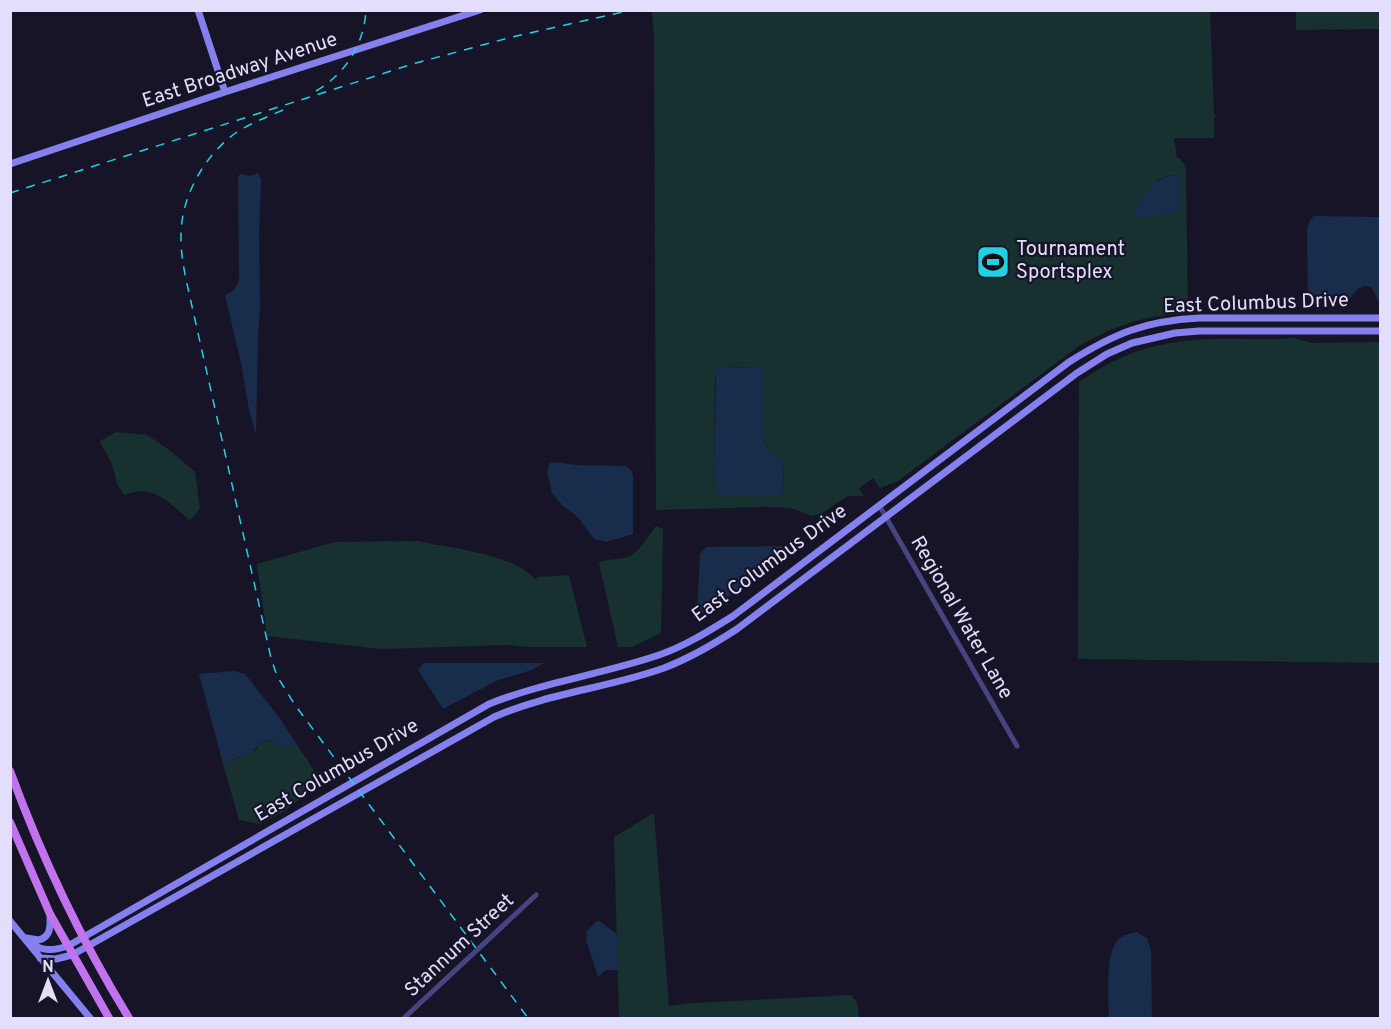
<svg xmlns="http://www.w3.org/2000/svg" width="1391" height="1029" font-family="Overpass,sans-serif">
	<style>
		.green { fill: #173130; fill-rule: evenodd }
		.water { fill: #182c4c }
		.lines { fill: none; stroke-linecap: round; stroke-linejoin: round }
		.street { stroke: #474481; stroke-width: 5 }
		.secondary { stroke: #8481ef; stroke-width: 7 }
		.primary { stroke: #c073ed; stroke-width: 8 }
		.rail { stroke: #22d0e3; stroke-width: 1.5; stroke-dasharray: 9 8; stroke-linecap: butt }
		.labels { text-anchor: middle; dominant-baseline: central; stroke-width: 4.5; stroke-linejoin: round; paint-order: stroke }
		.street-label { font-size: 20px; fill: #e2defb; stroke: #171428 }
		.poi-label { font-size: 20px; fill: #e2defb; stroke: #171428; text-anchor: start }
	</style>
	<rect width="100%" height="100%" fill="#171428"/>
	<path class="green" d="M657 10 1210 11 1214 114 1216 116 1214 118V138H1174L1177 158H1180L1186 168V175L1188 313C1143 316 1118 324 1079 346L898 481 880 488 873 478 859 488 864 496H848L820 514 811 516 791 508 763 507 656 510 654 37 652 12ZM1171 175 1180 176V210L1159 217 1158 179ZM760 367 764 375V440L769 451 783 461 784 491 780 496H722L715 487 714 473 715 378 721 368Z
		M1296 11H1380V29L1296 30Z
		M1293 338 1312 343 1380 342V663L1078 659 1079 382C1124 351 1159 341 1214 339 1241 338 1265 341 1293 338Z
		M116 432 147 435 168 449 195 472 200 509 190 520C167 503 155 483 125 495 114 481 118 484 113 468 111 458 103 450 100 441Z
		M656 526 663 529 661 633 632 647H618L599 563C607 559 614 560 623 558 639 556 646 538 656 526Z
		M418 541C453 549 512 553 536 580L538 577 569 575 587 647H530L507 645 381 649 267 636 257 564 335 542Z
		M273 740 275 746H298L317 775V785L285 811 260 824 239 820 223 764 256 750 260 742Z
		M654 813 669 1006 693 1003 851 995 857 1002 859 1018H619L614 837Z"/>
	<path class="water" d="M258 173 261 179 259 234 260 307 258 338 256 434 249 410 241 363 225 295C233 292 238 287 239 279L238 177 240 174 250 176Z
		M1171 175 1180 176 1181 210 1165 216 1132 217C1144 196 1146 182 1171 175Z
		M1314 216 1380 217V302L1377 300C1372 277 1356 286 1349 302L1313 301 1308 299 1307 229 1310 220Z
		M760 367 764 375V440L769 451 783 461 784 491 780 496H721L715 487 714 473 716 373 718 368H721Z
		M556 462 577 465 626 466 631 470 633 475V534L606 542 594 539 578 517 563 506 552 493 547 472 550 463Z
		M789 546 763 570 705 615 697 611 700 554 706 547Z
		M423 663H544L532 670 496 681 443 709 418 670Z
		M235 671 245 674 279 717 298 746H275L272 740 260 742 251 755H243L223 764 199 674Z
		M598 920 617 934 618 970H606L598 977 586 940 587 931Z
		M1136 932 1147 938 1151 950 1152 1018H1109C1109 999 1104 953 1119 939 1123 934 1130 934 1136 932Z"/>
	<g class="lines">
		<path class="street" d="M879 505 1017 746
			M404 1018 536 895"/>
		<path class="secondary" d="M198 10 225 92
			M10 164 225 92 480 10
			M10 921 90 1018
			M26 938 39 940C52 936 50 925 50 914
			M31 944C44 951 53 951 68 946L489 704C544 682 603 674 659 655 685 646 709 631 733 616L1069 362C1115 333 1145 321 1199 318H1380
			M40 958 56 959 72 955 494 717C548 693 608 688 664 668 690 658 714 644 737 629L1077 373 1107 354 1132 343 1175 333 1199 331H1380"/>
		<path class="primary" d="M10 771C42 858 81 940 129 1018
			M10 822 50 914 109 1018"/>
		<path class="rail" d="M316 91C345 74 364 45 366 10
			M283 110C267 117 251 123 237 132 204 155 180 198 181 238 181 257 185 275 189 293L271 658 277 676 295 705 528 1018
			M10 193 416 63 512 37 632 10"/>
	</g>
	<defs>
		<g id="stadium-square" transform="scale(1.725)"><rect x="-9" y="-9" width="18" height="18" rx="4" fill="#22d0e3" stroke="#171428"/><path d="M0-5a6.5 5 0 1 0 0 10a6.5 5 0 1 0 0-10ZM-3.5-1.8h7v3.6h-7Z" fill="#111"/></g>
	</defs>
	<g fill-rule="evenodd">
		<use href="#stadium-square" x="993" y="262"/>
	</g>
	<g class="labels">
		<g class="street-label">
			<text transform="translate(240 71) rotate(-18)">East Broadway Avenue</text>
			<text transform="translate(1256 304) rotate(-2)">East Columbus Drive</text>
			<text transform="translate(770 564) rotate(-36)">East Columbus Drive</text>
			<text transform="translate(961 618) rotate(60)">Regional Water Lane</text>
			<text transform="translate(337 771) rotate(-30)">East Columbus Drive</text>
			<text transform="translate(460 946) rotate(-43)">Stannum Street</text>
		</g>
		<g class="poi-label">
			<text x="1016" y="250">Tournament<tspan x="1016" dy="23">Sportsplex</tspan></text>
		</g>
	</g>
	<rect width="1391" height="1029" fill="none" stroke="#e2defb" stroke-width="24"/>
	<g transform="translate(48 981)" stroke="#171428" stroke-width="4.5" paint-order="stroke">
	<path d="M0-4.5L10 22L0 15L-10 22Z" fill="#e2defb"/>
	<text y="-9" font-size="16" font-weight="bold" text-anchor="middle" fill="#e2defb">N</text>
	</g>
</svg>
